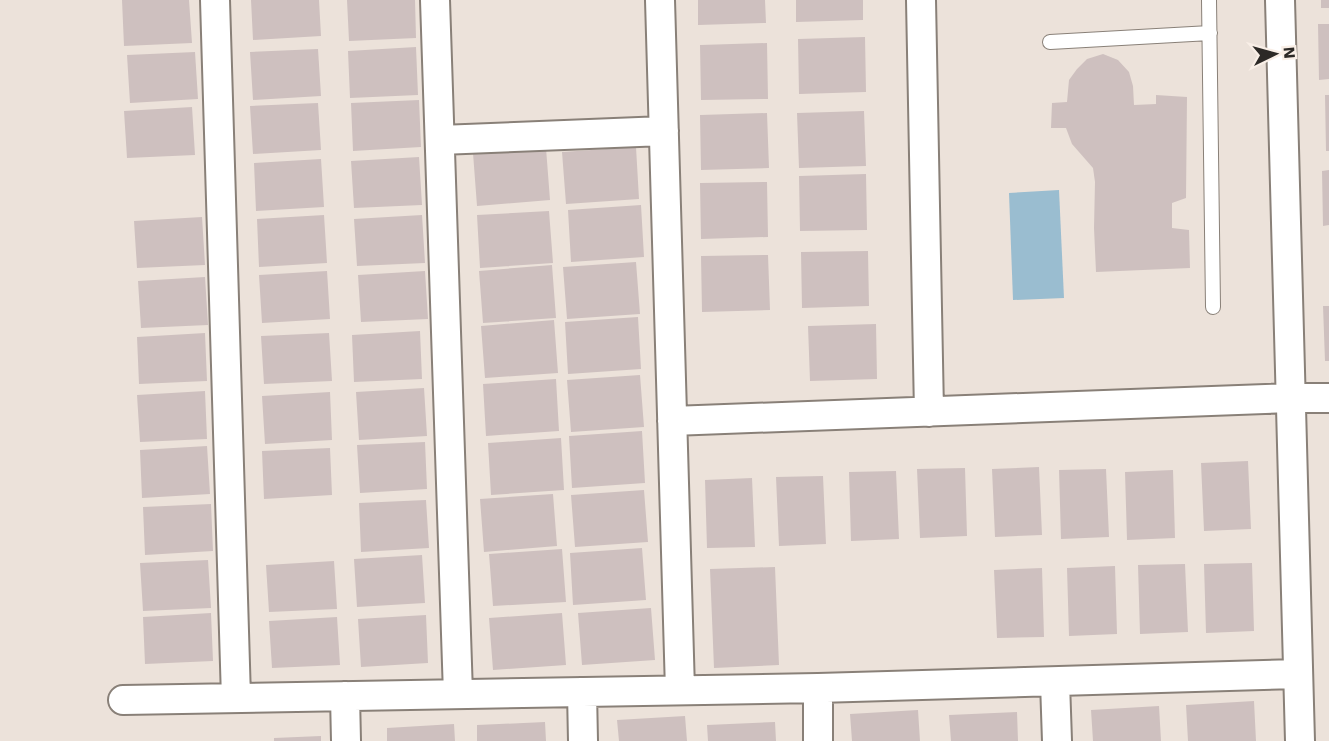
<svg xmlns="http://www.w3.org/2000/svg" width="1329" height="741" font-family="'Work Sans',sans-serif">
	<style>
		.water { fill: #9abdd0 }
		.building { fill: #cec0bf }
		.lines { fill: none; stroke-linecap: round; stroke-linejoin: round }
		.service-casing { stroke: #898078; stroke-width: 16 }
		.minor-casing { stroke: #898078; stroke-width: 32 }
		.service { stroke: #fff; stroke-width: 14 }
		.minor { stroke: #fff; stroke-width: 28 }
	</style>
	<rect width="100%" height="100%" fill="#ece2da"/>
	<path class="water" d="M1059 190 1064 298 1013 300 1009 193Z"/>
	<path class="building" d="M122 0H189L192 43 124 46Z
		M251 0H319L321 36 253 40Z
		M347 0H415L416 38 349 41Z
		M698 0H765L766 23 698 25Z
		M796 0H863V20L796 22Z
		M1321 0H1329V8H1321Z
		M1318 24H1329V79L1319 80Z
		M865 37 866 92 799 94 798 39Z
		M767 43 768 99 701 100 700 45Z
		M416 47 418 95 350 98 348 51Z
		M318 49 321 96 253 100 250 52Z
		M195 52 198 99 130 103 127 55Z
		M1103 54 1118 60 1129 72 1133 86 1134 105 1156 104V95L1187 97 1186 198 1172 203V228L1189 230 1190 268 1096 272 1094 228 1095 182 1093 168 1072 144 1066 128H1051L1052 103 1067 102 1069 80 1077 69 1087 59Z
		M1325 95H1329V151H1326Z
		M419 100 421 147 353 151 351 103Z
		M318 103 321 150 253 154 250 106Z
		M192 107 195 155 127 158 124 111Z
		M864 111 866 166 799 168 797 113Z
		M767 113 769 168 701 170 700 115Z
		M636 147 639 199 566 204 562 152Z
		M546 148 550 200 477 206 473 153Z
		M419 157 422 205 354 208 351 161Z
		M321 159 324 207 256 211 254 163Z
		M1329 170V225L1323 226 1322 171Z
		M866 174 867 230 800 231 799 176Z
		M767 182 768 237 701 239 700 183Z
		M641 205 644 257 571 262 568 210Z
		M549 211 553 263 480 268 477 215Z
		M324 215 327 263 259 267 257 219Z
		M422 215 425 263 357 266 354 219Z
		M202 217 205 265 137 268 134 221Z
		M868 251 869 306 802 308 801 252Z
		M768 255 770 310 702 312 701 256Z
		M636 262 640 314 567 319 563 267Z
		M552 265 556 318 483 323 479 271Z
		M327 271 330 319 262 323 259 275Z
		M425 271 428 319 361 322 358 275Z
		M205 277 208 325 141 328 138 281Z
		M1323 306H1329V361H1325Z
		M638 317 641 369 568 374 565 322Z
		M554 320 558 373 485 378 481 326Z
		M876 324 877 379 810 381 808 326Z
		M420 331 422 379 354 382 352 335Z
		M205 333 207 381 139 384 137 337Z
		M329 333 332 381 264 384 261 336Z
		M640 375 644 427 571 432 567 380Z
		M556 379 559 431 486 436 483 384Z
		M424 388 427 436 359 440 356 392Z
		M205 391 207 439 140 442 137 395Z
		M330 392 332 440 265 444 262 396Z
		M642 431 645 483 572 488 569 436Z
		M561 438 564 490 491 495 488 443Z
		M425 442 427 489 360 493 357 445Z
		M207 446 210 494 142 498 140 450Z
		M330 448 332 495 264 499 262 451Z
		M1248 461 1251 529 1204 531 1201 463Z
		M1039 467 1042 535 995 537 992 469Z
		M965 468 967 536 920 538 917 469Z
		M1106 469 1109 537 1061 539 1059 470Z
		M1173 470 1175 538 1127 540 1125 472Z
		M896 471 899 539 851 541 849 472Z
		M823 476 826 544 779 546 776 477Z
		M752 478 755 547 707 548 705 480Z
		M644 490 648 542 575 547 571 495Z
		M553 494 557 546 484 552 480 499Z
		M426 500 429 548 361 552 359 503Z
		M211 504 213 551 145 555 143 507Z
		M642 548 646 600 573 605 570 553Z
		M562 549 566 602 493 606 489 554Z
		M422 555 425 603 357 607 354 559Z
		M208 560 211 608 143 611 140 563Z
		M334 561 337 609 269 612 266 565Z
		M1252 563 1254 631 1206 633 1204 564Z
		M1185 564 1188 632 1140 634 1138 565Z
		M1115 566 1117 634 1069 636 1067 568Z
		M775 567 779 665 714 668 710 569Z
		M1042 568 1044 637 997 638 994 570Z
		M651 608 655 660 582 665 578 613Z
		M211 613 213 661 145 664 143 617Z
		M562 613 566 665 493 670 489 618Z
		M426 615 428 663 361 667 358 619Z
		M337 617 340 665 272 668 269 621Z
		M1254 701 1256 741H1188L1186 705Z
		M1159 706 1161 741H1093L1091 710Z
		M918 710 920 741H852L850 714Z
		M1017 712 1018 741H951L949 715Z
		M685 716 687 741H619L617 720Z
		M545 722 546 741H477V725Z
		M775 722 776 741H708L707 725Z
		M454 724 455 741H387V728Z
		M321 736V741H274V738Z"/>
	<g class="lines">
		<g class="service-casing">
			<path id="service" d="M1209 0 1213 307
				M1050 42 1210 33"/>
		</g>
		<g class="minor-casing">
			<path id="minor" d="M215 0 236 698
				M435 0 458 694
				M660 0 680 690
				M921 0 929 412
				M1280 0 1300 741
				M440 140 664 131
				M672 421 1290 398H1329
				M1055 682 1057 741
				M818 688V741
				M582 692 583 741
				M345 696 346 741
				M123 700 818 688 1298 674"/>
		</g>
		<use href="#service" class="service"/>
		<use href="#minor" class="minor"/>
	</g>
	<g transform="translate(1275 54) rotate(85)" stroke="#f9efe7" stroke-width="4.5" paint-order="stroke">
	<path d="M0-4.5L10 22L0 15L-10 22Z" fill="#2c2926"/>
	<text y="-9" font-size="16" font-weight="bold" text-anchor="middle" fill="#2c2926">N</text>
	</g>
</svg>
